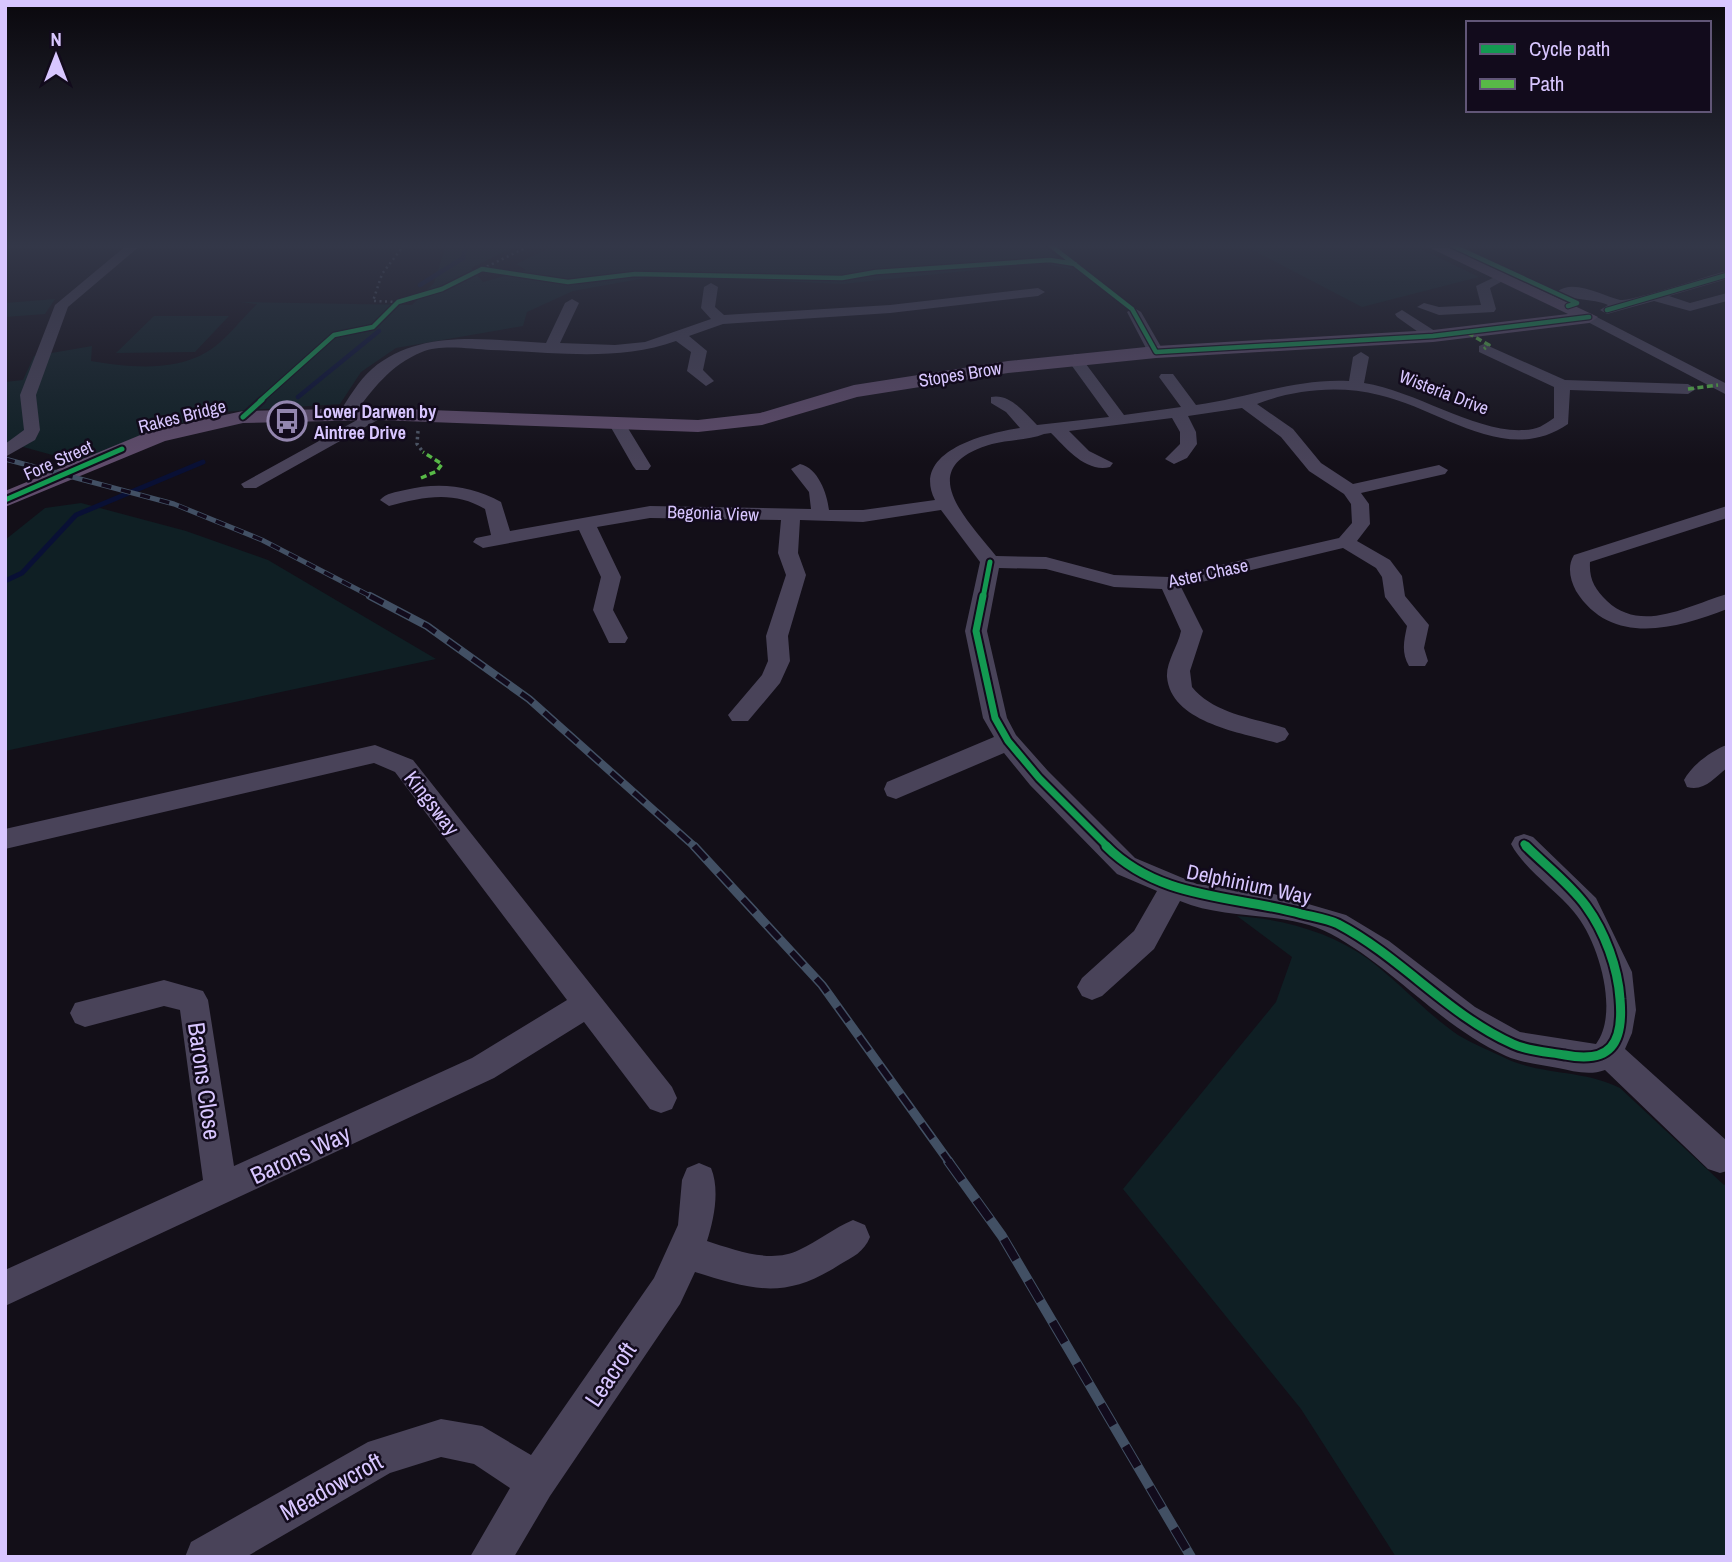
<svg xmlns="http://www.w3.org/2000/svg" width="1732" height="1562" font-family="'Archivo Narrow',sans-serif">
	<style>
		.green { fill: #0f1f24 }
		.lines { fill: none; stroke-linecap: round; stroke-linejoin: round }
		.stream-far1 { stroke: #091035; stroke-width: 4.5 }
		.stream { stroke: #091035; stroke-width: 5 }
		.path-far1 { stroke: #4d5666; stroke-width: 2.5; stroke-dasharray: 2 3.5; stroke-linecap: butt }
		.path { stroke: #4d5666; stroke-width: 3.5; stroke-dasharray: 2.5 3.5; stroke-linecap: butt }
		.minor { fill: #494359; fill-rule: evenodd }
		.major { fill: #5f4c6b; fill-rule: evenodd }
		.rail-far3-casing { stroke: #425064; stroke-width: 5 }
		.rail-far2-casing { stroke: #425064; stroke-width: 8 }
		.rail-far1-casing { stroke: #425064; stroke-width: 9 }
		.rail-casing { stroke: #425064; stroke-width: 10 }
		.rail-far3 { stroke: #120b1c; stroke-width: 3.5; stroke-dasharray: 10; stroke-linecap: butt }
		.rail-far2 { stroke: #120b1c; stroke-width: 5; stroke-dasharray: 15; stroke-linecap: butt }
		.rail-far1 { stroke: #120b1c; stroke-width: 6; stroke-dasharray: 18; stroke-linecap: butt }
		.rail { stroke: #120b1c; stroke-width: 8; stroke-dasharray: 24; stroke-linecap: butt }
		.quiet { stroke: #58b947; stroke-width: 3.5; stroke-dasharray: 6 3.5; stroke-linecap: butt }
		.cycleway-far3-casing { stroke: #120b1c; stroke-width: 7 }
		.cycleway-far2-casing { stroke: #120b1c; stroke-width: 9 }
		.cycleway-far1-casing { stroke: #120b1c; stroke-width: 11 }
		.cycleway-casing { stroke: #120b1c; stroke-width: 13 }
		.cycleway-far3 { stroke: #139951; stroke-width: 4.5 }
		.cycleway-far2 { stroke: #139951; stroke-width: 5 }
		.cycleway-far1 { stroke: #139951; stroke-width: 7 }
		.cycleway { stroke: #139951; stroke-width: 9 }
		.labels { text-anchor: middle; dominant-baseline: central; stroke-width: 5; stroke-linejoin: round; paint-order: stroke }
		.far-street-label { font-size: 18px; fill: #d8c6ff; stroke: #120b1c }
		.far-poi-label { font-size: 18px; font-weight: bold; fill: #d8c6ff; stroke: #120b1c; text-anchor: start }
		.street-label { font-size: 21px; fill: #d8c6ff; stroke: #120b1c }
		.near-street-label { font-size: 24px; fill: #d8c6ff; stroke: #120b1c }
	</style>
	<rect width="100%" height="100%" fill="#130f18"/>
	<path class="green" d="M446 245H518L471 268 483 282 526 270 516 264 556 245H1043L1073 270 1042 263 843 284 657 276 573 291 527 312 523 326 396 348 361 372 340 404 221 412 146 433 78 462 5 442V382L23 380 34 356 92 346 91 361C126 367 172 372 205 353 224 343 241 319 257 304L241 302 412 305 434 283Z
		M1243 245H1413L1479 277 1362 307Z
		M55 299 45 314 5 317V303Z
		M154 316H229L195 352 116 353Z
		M81 503 186 531 268 560 436 659 5 751V540L45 508Z
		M1237 916C1282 919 1331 932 1368 959 1399 982 1426 1013 1458 1035 1473 1044 1491 1051 1507 1059 1542 1075 1586 1070 1620 1088L1724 1185 1727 1183V1557H1396L1301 1409 1123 1189 1276 1002 1292 957Z"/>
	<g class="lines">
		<path class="stream-far1" d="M420 285 463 258 466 245
			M298 397 379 331"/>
		<path class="stream" d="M5 581 22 573 76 515 203 462"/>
		<path class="path-far1" d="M482 269 531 245
			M398 302 373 301 382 274 404 245"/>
		<path class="path" d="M418 431 417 444 423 452"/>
		<path class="minor" d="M127 245H141L68 307 36 395 40 430 35 440 5 457V444L24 430 20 395 55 305Z
			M1727 271V279L1669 296 1690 303 1727 293V301L1690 311 1654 301 1607 314 1600 310 1608 305C1593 298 1569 301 1557 292 1573 278 1603 296 1620 300 1630 302 1710 275 1727 271Z
			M1501 274 1508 278 1490 288 1496 309 1494 312 1439 315 1417 307 1424 303 1439 307 1481 305 1476 286Z
			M711 283 718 287 715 307 724 315 890 305 1038 288 1045 292 1038 296 890 313 723 324 689 336 707 351 703 370 714 381 706 386 687 371 691 352 676 341C617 362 553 352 491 350 471 349 441 344 422 352 390 365 372 390 353 416H341L339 413C348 399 359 380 372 369 420 328 487 340 546 343L565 303 572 299 579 303 560 343 615 345 645 342 711 319 701 308 704 287Z
			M1134 308 1141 312 1164 352 1161 355 1156 357 1148 352 1127 312Z
			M1402 310 1438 333V339H1428L1397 317 1395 314Z
			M1589 313 1727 384V395L1584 320V314Z
			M1484 344 1565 380 1688 384 1696 389 1688 394 1570 390 1568 424C1506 467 1442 409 1379 395 1340 385 1295 389 1257 404L1293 429 1321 463 1353 484 1439 465 1448 470 1445 474 1361 493 1369 504 1370 524 1357 541 1390 560 1402 576 1405 596 1429 625 1424 648 1428 661 1425 666H1409C1401 652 1404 641 1407 626L1385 597 1382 577 1376 568 1343 548 1181 587 1203 631 1190 671 1192 687C1214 714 1254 718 1285 728L1289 734 1285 740 1277 743C1243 733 1171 723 1167 677 1166 662 1178 646 1181 631L1162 589 1114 587 1046 569 999 568 987 631 1007 718 1016 735 1048 771 1135 858 1197 884 1274 894 1346 915 1389 941 1475 1007 1520 1032 1596 1044C1620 1012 1598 940 1574 912 1555 889 1525 870 1511 844L1515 837 1524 834 1533 837 1596 898 1632 972 1636 1010 1632 1033 1625 1049 1727 1141V1171L1720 1173 1708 1169 1605 1070C1589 1076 1573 1071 1558 1068 1541 1065 1522 1063 1506 1056 1440 1026 1394 968 1331 934 1285 910 1227 921 1180 901L1154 949 1102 996 1092 1000 1082 996 1077 987 1082 978 1134 931 1157 891 1117 874 1030 785 1004 753 896 799 887 796 884 789 887 782 994 737 983 718 965 631 980 562 941 510 863 522 800 520 798 553 806 575 788 636 790 661 780 683 748 721H732L728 715 762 675 768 661 766 636 786 575 778 553 781 520 650 518 597 527 621 577 613 610 628 638 625 643H609L593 610 601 577 579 530 483 548 473 542 476 538 491 535 485 509C453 490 423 497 389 506L380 500C386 493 396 492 405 490 438 482 470 485 501 502L510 531 650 506 811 509 809 492 791 469 800 464C818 468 827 493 829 510H863L935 500C910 451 987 433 1020 428L1006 412 991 403V397C1010 393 1025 413 1037 425L1109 417 1067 359 1075 354 1080 356 1124 415 1181 407 1159 377 1161 374H1173L1196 405C1248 398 1296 378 1349 381L1353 357 1361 352 1369 357 1364 383C1416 391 1476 433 1524 430 1537 430 1544 425 1554 418V387L1479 352V346ZM1242 408 1281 437 1309 471 1344 494 1351 504 1352 523 1339 538 1169 577 1114 575 1046 557 996 556C965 517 912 467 992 444 1008 440 1029 440 1044 434L1051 433C1066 448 1086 473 1110 467L1113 463 1089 451 1069 431 1172 418 1180 432V444L1165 459 1174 464 1187 458 1197 444 1196 432 1188 416Z
			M377 409 385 414 383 417 256 488H244L241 484Z
			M617 419 623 420 651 466 648 470H636L633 466 609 424Z
			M1727 506V518L1590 562C1589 580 1595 589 1607 601 1642 634 1689 605 1727 594V609C1676 629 1611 647 1576 591 1570 580 1567 566 1574 555Z
			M375 745 413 760 672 1087 677 1098 672 1109 661 1113 650 1109 584 1022 494 1078 5 1306V1270L203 1180 180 1010 164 1006 85 1027 75 1023 70 1013 75 1003 164 980 203 991 208 1000 234 1166 472 1058 567 1000 395 772 374 763 5 849V829Z
			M1727 745V768C1714 778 1704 792 1687 787L1684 780C1691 766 1712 750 1727 745Z
			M699 1163 711 1168C720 1190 714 1219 707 1241 735 1250 771 1264 799 1250 818 1241 834 1228 853 1220L865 1225 870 1237C864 1252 853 1257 839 1265 785 1300 753 1290 695 1272L680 1304 550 1496 514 1557H470L510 1488 474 1464 441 1457 390 1473 246 1557H185L191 1542 368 1442 441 1419 482 1426 531 1455 654 1278 678 1225 682 1180 687 1168Z"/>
		<path class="major" d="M1424 245H1446L1598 317 1589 323 1433 342 1156 358 1008 373 857 397 762 425 698 432 377 420 243 423 165 441 5 507V491L150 431 243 411 377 408 698 420 760 413 854 385 1008 361 1156 346 1433 330 1568 314Z"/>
		<g class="rail-far3-casing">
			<path id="rail-far3" d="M5 459 174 504 262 540 374 598"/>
		</g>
		<g class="rail-far2-casing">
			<path id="rail-far2" d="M370 596 427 626 529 699 695 847"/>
		</g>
		<g class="rail-far1-casing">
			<path id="rail-far1" d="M694 846 822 985 950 1163"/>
		</g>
		<g class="rail-casing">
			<path id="rail" d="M948 1161 1002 1236 1191 1557"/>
		</g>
		<use href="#rail-far3" class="rail-far3"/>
		<use href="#rail-far2" class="rail-far2"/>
		<use href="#rail-far1" class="rail-far1"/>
		<use href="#rail" class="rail"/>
		<path class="quiet" d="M1468 333 1489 345 1484 349
			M1688 389 1718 385
			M421 478 437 471 442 464 423 452"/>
		<g class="cycleway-far3-casing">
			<path id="cycleway-far3" d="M1050 245 1132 309 1156 352 1433 336 1589 317
				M1451 245 1577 303 1568 306
				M1607 310 1727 275
				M260 401 334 335 373 327 398 302 442 289 482 269 568 282 635 274 842 278 876 272 1050 260 1075 264"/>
		</g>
		<g class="cycleway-far2-casing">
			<path id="cycleway-far2" d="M243 417 262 400
				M5 500 122 449
				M983 598 990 562"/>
		</g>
		<g class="cycleway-far1-casing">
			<path id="cycleway-far1" d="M983 596 976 631 995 718 1008 741 1039 778 1108 847
				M1524 844 1527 847"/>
		</g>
		<g class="cycleway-casing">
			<path id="cycleway" d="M1106 846C1160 900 1233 895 1302 914 1314 917 1327 919 1338 924 1401 957 1448 1015 1513 1044 1528 1051 1548 1052 1565 1055 1610 1064 1624 1044 1620 999 1618 968 1605 932 1586 906 1570 884 1545 865 1526 846"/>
		</g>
		<use href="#cycleway-far3" class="cycleway-far3"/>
		<use href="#cycleway-far2" class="cycleway-far2"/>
		<use href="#cycleway-far1" class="cycleway-far1"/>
		<use href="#cycleway" class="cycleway"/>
	</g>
	<linearGradient id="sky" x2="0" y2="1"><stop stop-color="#0a080d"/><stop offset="0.53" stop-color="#333748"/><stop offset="1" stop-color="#333748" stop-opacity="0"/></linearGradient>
	<rect width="1732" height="464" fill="url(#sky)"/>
	<defs>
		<g id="bus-ring" transform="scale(2.0125)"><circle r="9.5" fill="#120b1c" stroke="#9386ae" stroke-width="1.5"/><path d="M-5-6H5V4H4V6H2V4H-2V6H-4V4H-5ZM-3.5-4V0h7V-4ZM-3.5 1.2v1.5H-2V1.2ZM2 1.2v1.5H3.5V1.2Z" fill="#9386ae"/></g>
	</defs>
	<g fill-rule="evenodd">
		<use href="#bus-ring" x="287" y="421"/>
	</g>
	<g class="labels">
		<g class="far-street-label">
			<text transform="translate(960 374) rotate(-9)">Stopes Brow</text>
			<text transform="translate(1444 392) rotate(21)">Wisteria Drive</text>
			<text transform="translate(182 416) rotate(-14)">Rakes Bridge</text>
			<text transform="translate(58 460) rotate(-24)">Fore Street</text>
			<text transform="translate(713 513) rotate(2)">Begonia View</text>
			<text transform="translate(1208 573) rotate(-12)">Aster Chase</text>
		</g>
		<g class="far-poi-label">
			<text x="314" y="411">Lower Darwen by<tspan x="314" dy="21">Aintree Drive</tspan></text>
		</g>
		<g class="street-label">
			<text transform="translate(432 803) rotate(52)">Kingsway</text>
			<text transform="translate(1249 884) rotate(12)">Delphinium Way</text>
		</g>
		<g class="near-street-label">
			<text transform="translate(205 1081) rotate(82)">Barons Close</text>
			<text transform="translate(300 1154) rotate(-25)">Barons Way</text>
			<text transform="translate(610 1374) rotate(-56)">Leacroft</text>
			<text transform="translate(331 1486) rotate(-29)">Meadowcroft</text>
		</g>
	</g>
	<rect width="1732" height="1562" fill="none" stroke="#d8c6ff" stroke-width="14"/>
	<rect x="1466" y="21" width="245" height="91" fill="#120b1c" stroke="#615677" stroke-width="2"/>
	<rect x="1480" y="44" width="35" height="10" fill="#139951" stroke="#615677" stroke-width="2"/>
	<text x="1529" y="56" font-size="21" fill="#d8c6ff">Cycle path</text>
	<rect x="1480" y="79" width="35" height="10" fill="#58b947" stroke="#615677" stroke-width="2"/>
	<text x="1529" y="91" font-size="21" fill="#d8c6ff">Path</text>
	<g transform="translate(56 56)" stroke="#120b1c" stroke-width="5" paint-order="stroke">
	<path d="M0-5L12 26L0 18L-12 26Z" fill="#d8c6ff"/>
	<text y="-10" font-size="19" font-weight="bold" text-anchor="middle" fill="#d8c6ff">N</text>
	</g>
</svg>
